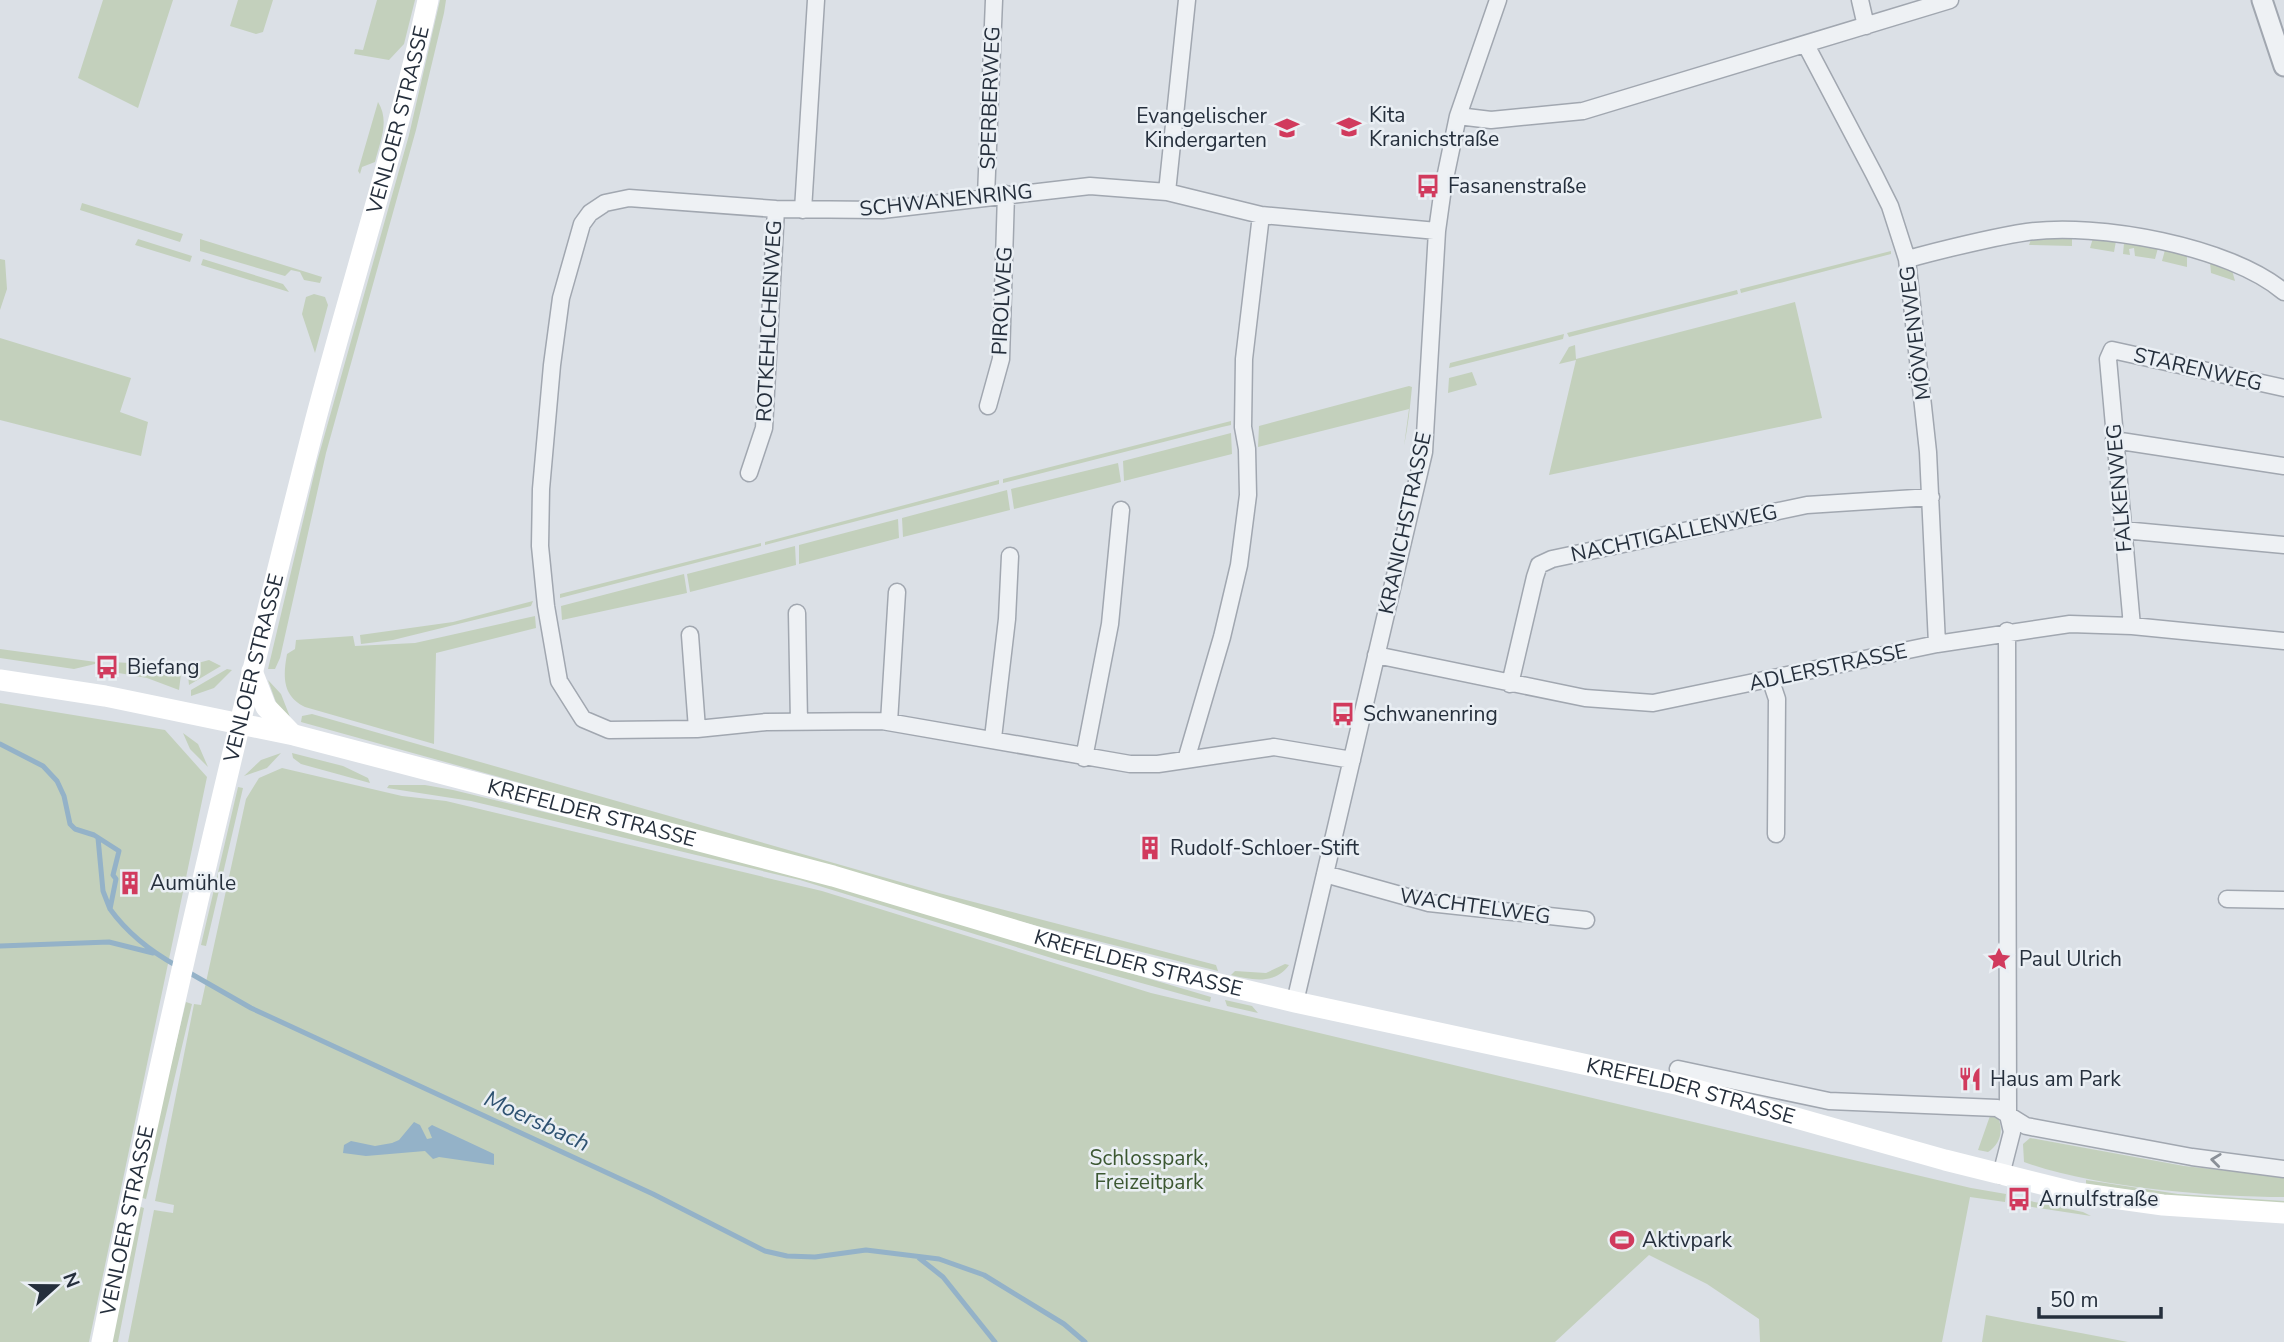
<svg xmlns="http://www.w3.org/2000/svg" width="2284" height="1342" font-family="'Nunito Sans',sans-serif">
	<style>
		.green { fill: #c3d0bc }
		.water { fill: #94b2c8 }
		.lines { fill: none; stroke-linecap: round; stroke-linejoin: round }
		.stream { stroke: #94b2c8; stroke-width: 5 }
		.minor-casing { stroke: #a1a7b0; stroke-width: 19 }
		.tertiary-casing { stroke: #a1a7b0; stroke-width: 23 }
		.minor { stroke: #eef1f4; stroke-width: 16 }
		.tertiary { stroke: #eef1f4; stroke-width: 19 }
		.secondary { stroke: #fff; stroke-width: 21 }
		.oneway { stroke: #8a9098 }
		.labels { text-anchor: middle; dominant-baseline: central; stroke-width: 5; stroke-linejoin: round; paint-order: stroke }
		.street-label { font-size: 21px; fill: #252f3c; stroke: #eaeff4 }
		.poi-label { font-size: 21px; fill: #252f3c; stroke: #eaeff4; text-anchor: start }
		.park-label { font-size: 21px; fill: #3c5832; stroke: #eaeff4 }
		.water-label { font-size: 23px; font-style: italic; fill: #2e5271; stroke: #eaeff4 }
	</style>
	<rect width="100%" height="100%" fill="#dbe0e6"/>
	<path class="green" d="M103 0H173L138 108 78 78Z
		M238 0H273L263 32 256 34 230 26Z
		M377 0H415L404 44 389 60 354 54 355 49 363 50Z
		M440 0H446L444 13 416 130 326 453 280 658 275 669H268L317 462 409 135Z
		M378 102C390 121 380 142 375 162L362 167 360 174 358 171Z
		M82 203 183 234 180 242 80 210Z
		M2032 237H2072V246L2029 245Z
		M2093 238 2116 241 2114 252 2090 248Z
		M138 239 192 256 190 262 135 245Z
		M200 239 322 277 320 283 304 280 300 272 291 270 285 276 200 251Z
		M2124 243 2158 248 2155 259 2135 256 2134 248 2129 249 2130 255 2123 254Z
		M2165 250 2187 255V267L2162 261Z
		M1891 251V254L1741 293 1740 289Z
		M0 259 5 260 7 289 0 310Z
		M203 259 283 284 289 292 201 265Z
		M2210 262 2232 270 2235 281 2211 273Z
		M1737 290 1738 294 1569 337 1567 333Z
		M314 294 325 297 328 305 315 353 302 314 306 297Z
		M1795 302 1822 418 1549 475 1576 360 1559 364 1569 347 1575 345 1576 359Z
		M1564 334 1563 339 1449 368 1450 363Z
		M0 338 131 378 120 412 148 422 141 456 0 420Z
		M1472 372 1477 385 1448 393 1449 378Z
		M1409 386 1412 387C1410 407 1408 427 1404 446L1409 409 1258 447 1259 426Z
		M1231 421V425L1222 427 1003 483V479Z
		M1231 433 1232 454 1124 481 1123 461Z
		M1118 463 1121 482 1014 509 1011 489Z
		M999 480V484L765 545V542Z
		M1007 490 1010 510 903 537 902 518Z
		M898 519 899 538 799 564V545Z
		M761 543V546L560 598V594Z
		M795 546 796 565 690 592 687 574Z
		M684 574 687 593 562 620 561 606Z
		M533 601 531 606 393 640 361 644 360 635 453 622Z
		M535 616 536 628 436 653 434 744 305 707C282 696 283 676 287 654L295 649 296 640 353 636 355 646 415 643Z
		M0 649 96 662 95 664 74 669 0 658Z
		M209 660 221 666 189 685 187 666Z
		M112 662 182 666 179 690 147 678 113 672Z
		M227 669 232 670 214 688 191 696V690Z
		M268 680 281 694 290 717 277 705Z
		M0 703 165 730 207 777 89 1342H0Z
		M312 714 939 893 1216 965 1218 971 1037 926 301 722 302 716Z
		M183 733 198 744 208 767 190 749Z
		M281 753 267 768 244 776 261 760Z
		M292 753 343 766 368 778 370 783 301 764 293 758Z
		M282 768 402 796 446 801 822 891 1151 993 1971 1188 2006 1194 2005 1202 1970 1197 1942 1342H1760L1759 1319 1707 1284 1649 1255 1555 1342H128L154 1210 173 1213 174 1205 155 1201 194 1004 201 1005 246 799 259 778Z
		M389 785H425L453 790 698 849 829 884 1211 997 1210 1002 1058 960 800 880 471 801 387 788Z
		M238 787 243 788 206 946 201 945Z
		M1285 964 1289 965C1275 985 1252 980 1231 975L1235 971 1266 973Z
		M1225 1000 1252 1006 1258 1013 1227 1006Z
		M186 1002 192 1004 146 1199 139 1197Z
		M1991 1113 1998 1118C2004 1131 2000 1144 1988 1152L1978 1150Z
		M2030 1138 2184 1166 2284 1177V1197C2210 1197 2093 1187 2024 1162L2023 1144Z
		M2086 1180 2178 1194 2284 1201V1206L2226 1204 2086 1184Z
		M2025 1200 2083 1212 2091 1216 2026 1206Z
		M138 1206 144 1208 118 1342H112Z
		M1986 1315 2128 1342H1982Z"/>
	<path class="water" d="M414 1122 420 1125 427 1139 432 1138 428 1128 432 1125 494 1154V1165L439 1157 433 1159 425 1151 366 1156 343 1153 344 1145 351 1141 375 1146 392 1143 399 1140Z"/>
	<g class="lines">
		<path class="stream" d="M0 744 43 766 57 781 64 796 70 824 75 829 94 835 119 851 113 875 116 879 110 909C128 934 150 951 177 966
			M98 838 103 891 110 909
			M0 946 109 942 153 953
			M188 972 251 1008 653 1194 765 1251 787 1256 815 1257 866 1250 939 1259 984 1275 1064 1324 1085 1342
			M919 1258 943 1277 995 1342"/>
		<g class="minor-casing">
			<path id="minor" d="M1860 0 1866 26
				M1806 45 1874 174 1890 206 1907 259 1928 452 1937 644
				M1458 116 1491 120 1583 111 1950 0
				M1167 192 1187 0
				M986 196 994 0
				M803 210 816 0
				M1907 259C1946 249 1987 238 2027 232 2097 222 2230 246 2284 292
				M988 406 1001 359 1006 194
				M2114 440 2284 466
				M749 473 764 428 776 209
				M2123 530 2284 545
				M797 613 799 722
				M2132 626 2108 359 2112 350 2284 388
				M690 635 697 729
				M1376 655 1585 698 1653 703 1937 644 2070 624 2132 626 2284 641
				M1771 681 1777 699 1776 834
				M1510 684 1535 577 1539 565 1552 559 1807 505 1931 497
				M889 722 897 592
				M993 738 1007 619 1010 556
				M1084 758 1110 624 1121 510
				M1186 760 1222 637 1239 565 1248 495 1247 449 1243 427 1244 359 1261 215
				M1352 760 1274 747 1158 764H1130L882 721 766 722 697 729 609 730 583 719 559 681 546 606 540 546 541 489 552 365 561 298 582 224 590 213 605 203 629 198 776 209 882 210 1090 186 1167 192 1261 215 1437 231
				M1325 874 1429 903 1586 920
				M2227 899 2284 900
				M1295 1002 1424 452 1437 231 1443 188 1458 116 1498 0
				M1678 1069 1829 1101 1997 1108 2026 1126 2192 1157 2284 1169
				M2001 1175 2012 1132 2008 1115 2007 631"/>
		</g>
		<g class="tertiary-casing">
			<path id="tertiary" d="M2262 0 2284 66"/>
		</g>
		<use href="#minor" class="minor"/>
		<use href="#tertiary" class="tertiary"/>
		<g class="secondary">
			<path d="M252 671 266 707 292 734"/>
			<path id="s1" d="M0 680 105 696 294 735 833 876 1064 945 1160 970 1295 1002 1676 1084 1945 1160 2077 1193 2163 1205 2284 1213"/>
			<path id="s2" d="M102 1342C164 1033 237 727 315 422 352 281 397 143 428 0"/>
		</g>
	</g>
	<defs><path id="oneway-chevron" d="M-2-3.5L2.5 0L-2 3.5" fill="none" stroke-width="1.6" stroke-linecap="round" stroke-linejoin="round" transform="scale(1.75)"/></defs>
	<use class="oneway" href="#oneway-chevron" transform="translate(2216 1160) rotate(-173)"/>
	<defs>
		<g id="school-bare" transform="scale(1.89)"><path d="M0-5L7-2L0 1L-7-2ZM-4 1L0 2.5L4 1V4Q0 6-4 4Z" fill="#d13a5d" stroke="#eaeff4" stroke-width="2.5" paint-order="stroke"/></g>
		<g id="bus-bare" transform="scale(1.89)"><path d="M-5-6H5V4H4V6H2V4H-2V6H-4V4H-5ZM-3.5-4V0h7V-4ZM-3.5 1.2v1.5H-2V1.2ZM2 1.2v1.5H3.5V1.2Z" fill="#d13a5d" stroke="#eaeff4" stroke-width="2.5" paint-order="stroke"/></g>
		<g id="building-bare" transform="scale(1.89)"><path d="M-4-6H4V6H1V3H-1V6H-4ZM-2.5-4.3h1.7v1.8h-1.7ZM.8-4.3h1.7v1.8H.8ZM-2.5-1h1.7V.8h-1.7ZM.8-1h1.7V.8H.8Z" fill="#d13a5d" stroke="#eaeff4" stroke-width="2.5" paint-order="stroke"/></g>
		<g id="sight-bare" transform="scale(1.89)"><path d="M0-6L1.8-2.2L6-1.7L2.9 1.2L3.7 5.4L0 3.3L-3.7 5.4L-2.9 1.2L-6-1.7L-1.8-2.2Z" fill="#d13a5d" stroke="#eaeff4" stroke-width="2.5" paint-order="stroke"/></g>
		<g id="restaurant-bare" transform="scale(1.89)"><path d="M-5-6h1v4h1v-4h1v4h1v-4h1v5L-1.5 .5V6h-2V.5L-5-1ZM5-6V6H3V1.5H1.5Q1.5-4 5-6Z" fill="#d13a5d" stroke="#eaeff4" stroke-width="2.5" paint-order="stroke"/></g>
		<g id="stadium-bare" transform="scale(1.89)"><path d="M0-5a6.5 5 0 1 0 0 10a6.5 5 0 1 0 0-10ZM-3.5-1.8h7v3.6h-7Z" fill="#d13a5d" stroke="#eaeff4" stroke-width="2.5" paint-order="stroke"/></g>
	</defs>
	<g fill-rule="evenodd">
		<use href="#school-bare" x="1349" y="127"/>
		<use href="#school-bare" x="1287" y="128"/>
		<use href="#bus-bare" x="1428" y="186"/>
		<use href="#bus-bare" x="107" y="667"/>
		<use href="#bus-bare" x="1343" y="714"/>
		<use href="#building-bare" x="1150" y="848"/>
		<use href="#building-bare" x="130" y="883"/>
		<use href="#sight-bare" x="1999" y="959"/>
		<use href="#restaurant-bare" x="1970" y="1079"/>
		<use href="#bus-bare" x="2019" y="1199"/>
		<use href="#stadium-bare" x="1622" y="1240"/>
	</g>
	<g class="labels">
		<g class="street-label">
			<text transform="translate(990 98) rotate(-88)">SPERBERWEG</text>
			<text stroke="none"><textPath href="#s2" startOffset="1258">VENLOER STRASSE</textPath></text>
			<text transform="translate(946 200) rotate(-6)">SCHWANENRING</text>
			<text transform="translate(1002 301) rotate(-87)">PIROLWEG</text>
			<text transform="translate(769 321) rotate(-87)">ROTKEHLCHENWEG</text>
			<text transform="translate(1915 333) rotate(-97)">MÖWENWEG</text>
			<text transform="translate(2198 369) rotate(13)">STARENWEG</text>
			<text transform="translate(2119 488) rotate(-95)">FALKENWEG</text>
			<text transform="translate(1405 523) rotate(-78)">KRANICHSTRASSE</text>
			<text transform="translate(1674 533) rotate(-12)">NACHTIGALLENWEG</text>
			<text transform="translate(1828 667) rotate(-12)">ADLERSTRASSE</text>
			<text stroke="none"><textPath href="#s2" startOffset="691">VENLOER STRASSE</textPath></text>
			<text stroke="none"><textPath href="#s1" startOffset="607">KREFELDER STRASSE</textPath></text>
			<text transform="translate(1475 906) rotate(8)">WACHTELWEG</text>
			<text stroke="none"><textPath href="#s1" startOffset="1174">KREFELDER STRASSE</textPath></text>
			<text stroke="none"><textPath href="#s1" startOffset="1741">KREFELDER STRASSE</textPath></text>
			<text stroke="none"><textPath href="#s2" startOffset="124">VENLOER STRASSE</textPath></text>
		</g>
		<g class="poi-label">
			<text x="1369" y="115">Kita<tspan x="1369" dy="24">Kranichstraße</tspan></text>
			<text x="1267" y="116" text-anchor="end">Evangelischer<tspan x="1267" dy="24">Kindergarten</tspan></text>
			<text x="1448" y="186">Fasanenstraße</text>
			<text x="127" y="667">Biefang</text>
			<text x="1363" y="714">Schwanenring</text>
			<text x="1170" y="848">Rudolf-Schloer-Stift</text>
			<text x="150" y="883">Aumühle</text>
			<text x="2019" y="959">Paul Ulrich</text>
			<text x="1990" y="1079">Haus am Park</text>
			<text x="2039" y="1199">Arnulfstraße</text>
			<text x="1642" y="1240">Aktivpark</text>
		</g>
		<g class="park-label">
			<text x="1149" y="1158">Schlosspark,<tspan x="1149" dy="24">Freizeitpark</tspan></text>
		</g>
		<g class="water-label">
			<text transform="translate(537 1121) rotate(25)">Moersbach</text>
		</g>
	</g>
	<g transform="translate(56 1286) rotate(69)" stroke="#eaeff4" stroke-width="5" paint-order="stroke">
	<path d="M0-5L12 26L0 18L-12 26Z" fill="#252f3c"/>
	<text y="-10" font-size="19" font-weight="bold" text-anchor="middle" fill="#252f3c">N</text>
	</g>
	<path d="M2039 1307v10h122v-10" fill="none" stroke="#252f3c" stroke-width="3.5"/>
	<text x="2050" y="1307" font-size="21" fill="#252f3c" stroke="#eaeff4" stroke-width="5" paint-order="stroke">50 m</text>
</svg>
